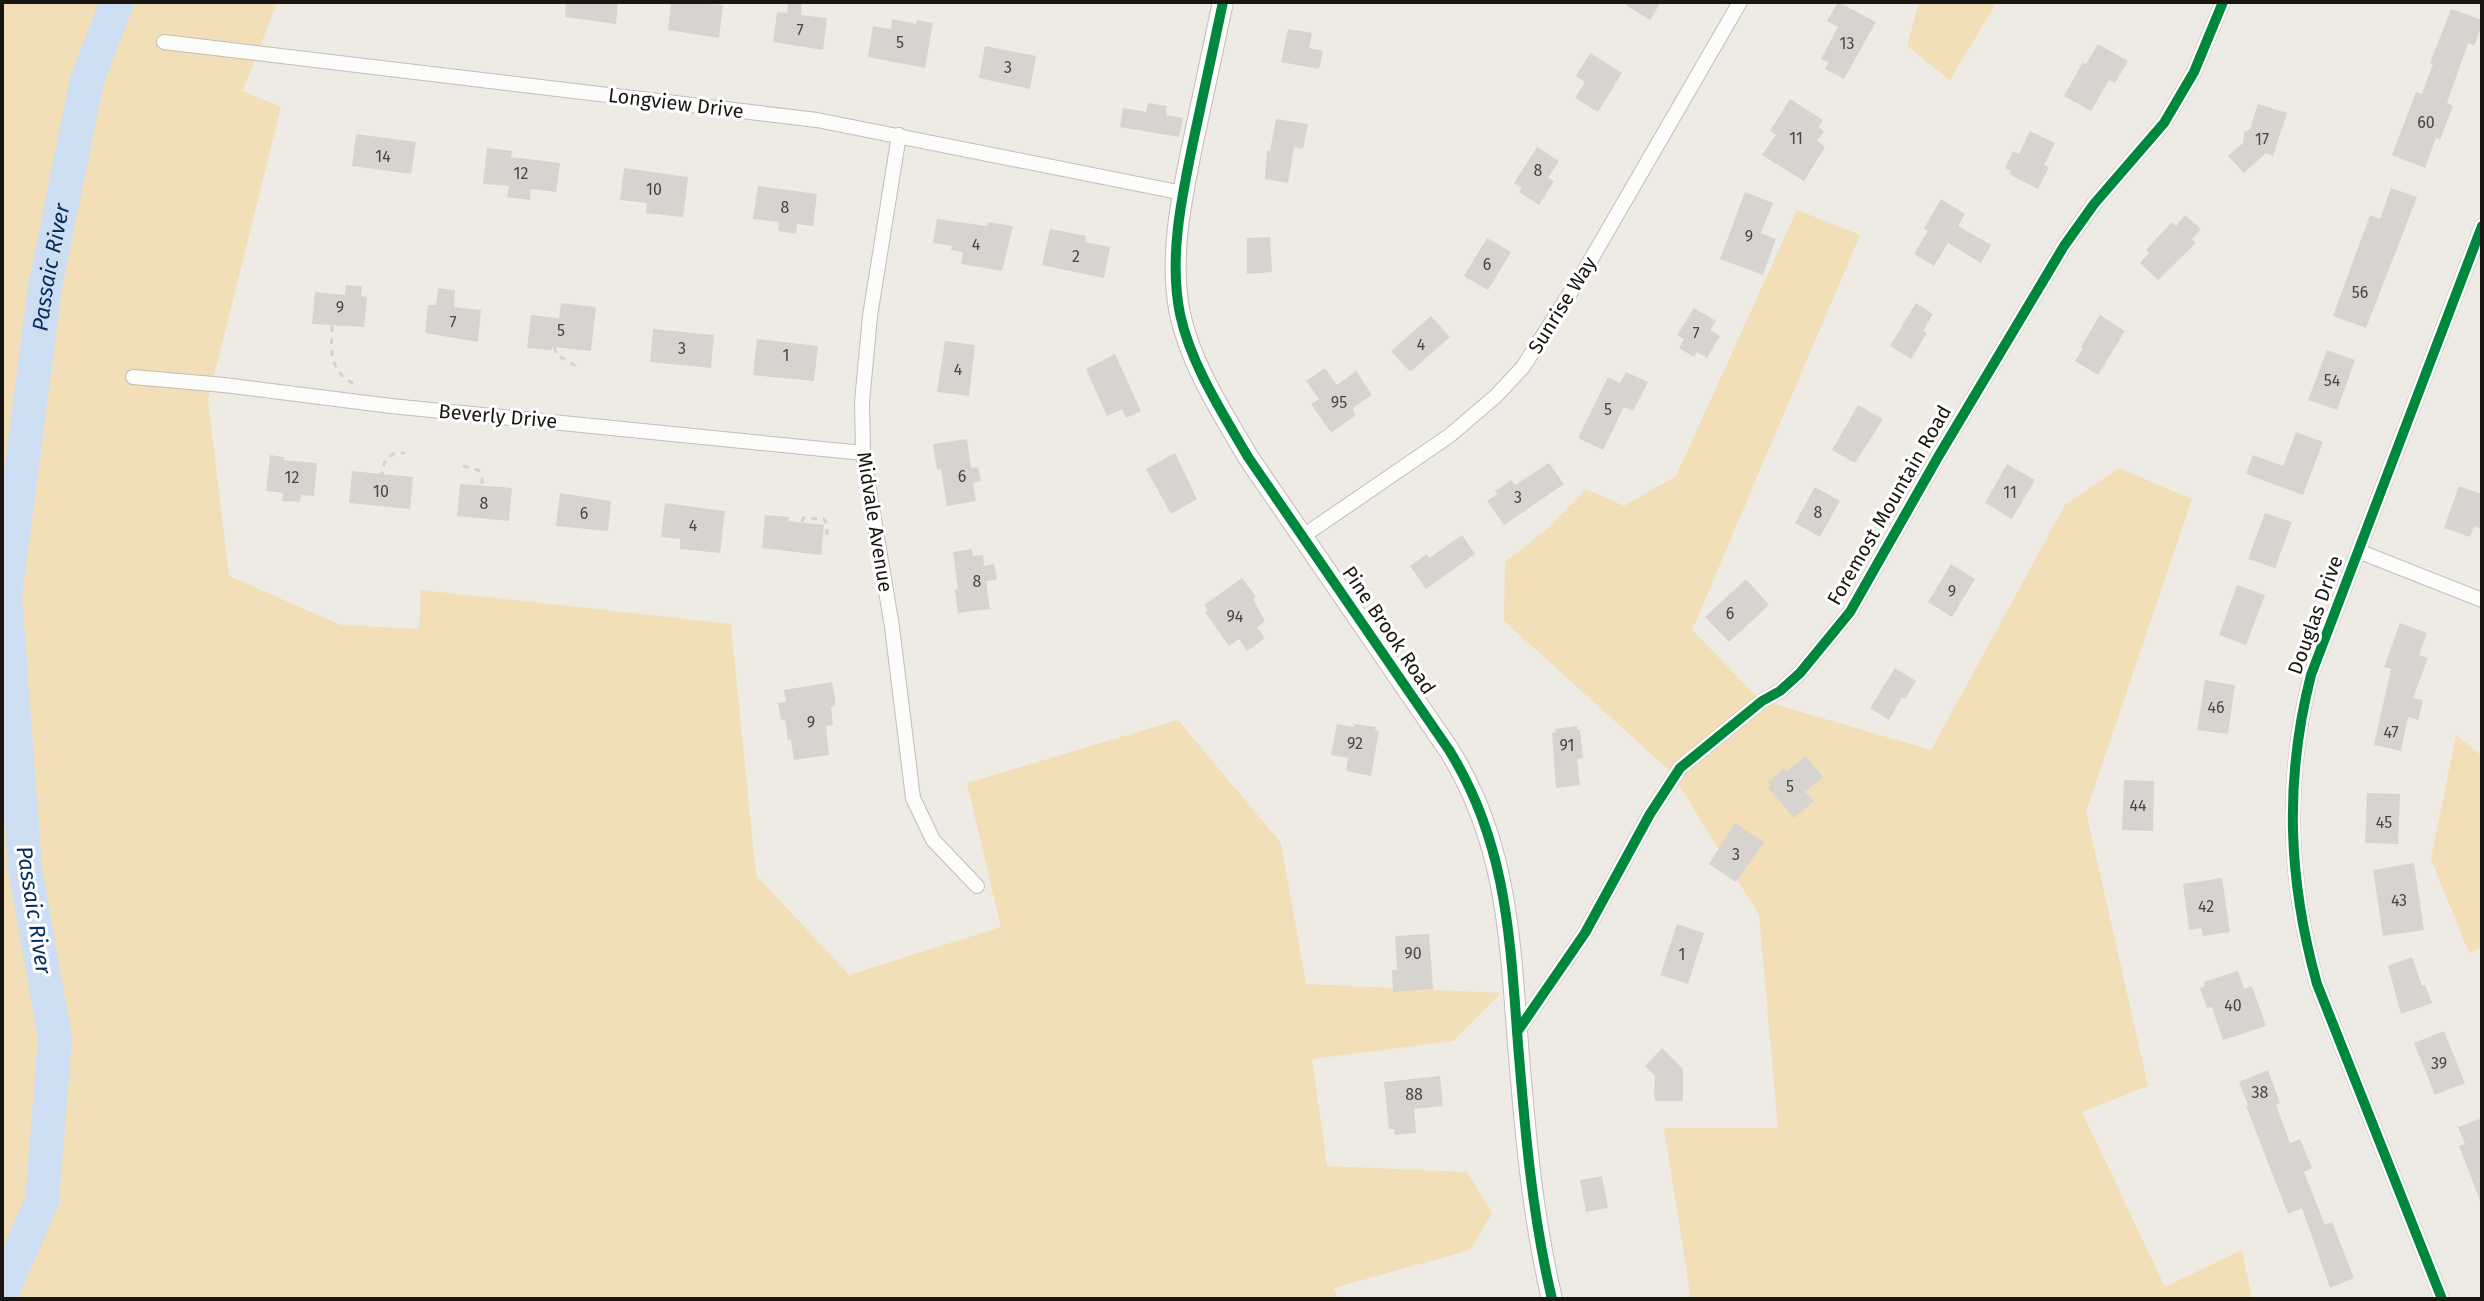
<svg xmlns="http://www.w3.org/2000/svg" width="2484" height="1301" font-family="'Fira Sans',sans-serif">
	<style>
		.green { fill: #f2deb7 }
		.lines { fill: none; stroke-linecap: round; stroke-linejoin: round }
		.river { stroke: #cedef2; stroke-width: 34 }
		.building { fill: #d7d4cf }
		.street-casing { stroke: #c0beb8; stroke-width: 16 }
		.secondary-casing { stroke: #c0beb8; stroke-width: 22 }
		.path { stroke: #d2d2d0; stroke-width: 3; stroke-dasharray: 6 6; stroke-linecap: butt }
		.street { stroke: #fcfcfb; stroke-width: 14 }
		.secondary { stroke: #fcfcfb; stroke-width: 20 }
		.cycleway-casing { stroke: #fff; stroke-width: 15 }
		.cycleway { stroke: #00873e; stroke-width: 10 }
		.labels { text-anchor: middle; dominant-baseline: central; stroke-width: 6; stroke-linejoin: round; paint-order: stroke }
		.number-label { font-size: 16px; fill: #484641 }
		.street-label { font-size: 20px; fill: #191612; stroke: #fff }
		.water-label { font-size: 22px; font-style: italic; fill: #062d5d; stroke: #fff }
	</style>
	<rect width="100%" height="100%" fill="#eeebe4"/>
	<path class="green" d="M2 2H277L243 91 281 107 208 400 229 576 341 625 419 629 421 590 731 624 756 875 849 975 1001 927 967 783 1178 720 1281 843 1306 984 1501 993 1453 1041 1312 1059 1327 1166 1467 1172 1492 1213 1470 1250 1334 1288 1338 1299H2Z
		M1919 2H1997L1950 80 1907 46Z
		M1797 210 1860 235 1692 630 1760 700 1931 750 2065 505 2119 468 2192 499 2086 812 2148 1086 2082 1112 2165 1287 2242 1250 2252 1299H1691L1664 1128H1778L1759 915 1671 772 1504 621 1505 562 1546 530 1586 489 1624 506 1676 476Z
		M2456 735 2482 756V947L2469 953 2431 859Z"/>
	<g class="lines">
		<path class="river" id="s1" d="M2 1292 42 1201 55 1039 25 868 5 596 45 287 87 80 117 2"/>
	</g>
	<path class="building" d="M566 2H618L616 24 565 17Z
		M671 2 723 5 719 38 668 30Z
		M788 2H802L801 15 827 18 823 50 773 42 777 12 787 13Z
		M1621 2H1661L1650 20Z
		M1838 2 1876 22 1844 79 1825 69 1829 63 1821 59 1838 27 1827 21Z
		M2451 9 2482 20V24L2474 46 2468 43 2447 103 2453 106 2440 140 2436 138 2425 168 2392 155 2416 92 2422 94 2433 64 2430 63Z
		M892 19 916 24 917 20 933 23 925 68 868 57 873 26 891 29Z
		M1288 29 1312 33 1309 48 1323 51 1319 69 1281 62Z
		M2098 44 2128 61 2115 83 2109 80 2091 111 2064 96 2083 62 2086 64Z
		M985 46 1036 56 1030 89 979 78Z
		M1590 53 1622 73 1598 112 1575 98 1585 82 1576 76Z
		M1790 99 1823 120 1819 127 1824 131 1817 141 1825 147 1804 181 1762 155 1776 135 1770 131Z
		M1148 103 1167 106 1166 115 1183 118 1179 137 1120 127 1123 108 1146 112Z
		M2258 104 2287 113 2273 156 2266 153 2244 173 2228 156 2243 143 2244 132 2250 129Z
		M1276 119 1308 124 1303 149 1294 147 1288 183 1265 179 1267 150 1270 151Z
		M2030 131 2055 143 2044 165 2049 167 2038 189 2009 174 2011 171 2005 168 2013 151 2019 154Z
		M356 134 416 142 411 174 352 166Z
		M1537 147 1559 161 1548 178 1554 181 1539 205 1519 192 1522 188 1514 183Z
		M487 148 512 151 511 157 560 163 556 192 531 189 530 200 507 197 509 186 483 184Z
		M624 168 688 177 683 217 646 213 647 203 620 200Z
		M758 186 817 194 813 226 797 224 796 234 778 231 779 222 753 219Z
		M2391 188 2417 197 2366 328 2333 316 2370 215 2380 219Z
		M1745 192 1773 203 1761 233 1776 239 1763 275 1720 259Z
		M1941 199 1965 214 1958 226 1991 245 1981 263 1948 243 1934 266 1914 254 1928 231 1924 228Z
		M2185 215 2201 229 2192 239 2196 243 2158 280 2140 263 2149 253 2146 250 2172 222 2176 226Z
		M937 219 987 226 988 222 1013 226 1002 271 961 264 963 252 951 250 952 246 933 243Z
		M1050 229 1086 236 1085 242 1110 247 1104 278 1042 265Z
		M1270 237 1272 272 1247 274V238Z
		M1487 238 1511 252 1488 290 1464 276Z
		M346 285 362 286 361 296 367 297 364 327 312 324 315 292 345 295Z
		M438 288 455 290 454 307 481 310 478 342 425 333 428 305H436Z
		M561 303 596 307 591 351 552 347V350L527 348 531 315 559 318Z
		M1916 303 1933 314 1923 331 1927 333 1911 359 1890 346Z
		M1694 308 1716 321 1710 330 1720 336 1707 358 1697 352 1694 357 1679 348 1684 339 1677 335Z
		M2100 315 2125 331 2098 375 2075 361 2083 348 2081 347Z
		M1431 316 1450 337 1410 372 1391 351Z
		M653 329 714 335 711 368 650 362Z
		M757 339 818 346 814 381 753 375Z
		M945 341 975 345 969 396 937 392Z
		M2327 350 2355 360 2337 410 2308 400Z
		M1115 354 1141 411 1126 418 1122 409 1107 416 1086 369Z
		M1325 368 1337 385 1356 371 1372 395 1354 407 1353 411 1356 415 1331 433 1311 404 1319 399 1306 381Z
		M1626 372 1648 382 1633 411 1624 407 1603 450 1578 438 1608 377 1620 383Z
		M1858 405 1883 419 1855 463 1832 450Z
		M2296 432 2323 442 2303 495 2246 474 2253 455 2283 466Z
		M967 439 971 468 978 467 981 481 973 483 976 501 947 506 941 469 937 470 933 444Z
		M1175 453 1197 499 1171 514 1146 469Z
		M270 455 284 457V460L317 463 314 496 301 495 300 502 282 501 283 493 266 491Z
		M1549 463 1564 484 1504 525 1487 501 1497 494 1495 491 1511 480 1515 485Z
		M2007 464 2035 480 2012 519 1985 503Z
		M352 471 413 477 410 509 349 503Z
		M460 484 512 488 509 521 457 516Z
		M2459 486 2482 494V529L2474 526 2470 537 2444 528Z
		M1815 487 1840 501 1820 537 1795 523Z
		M560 493 611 501 608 531 556 526Z
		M665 503 725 511 720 553 680 549V539L661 537Z
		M2265 513 2292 522 2275 568 2248 559Z
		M765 515 789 517 788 521 824 525 821 555 762 548Z
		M1462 535 1475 554 1426 589 1410 566 1427 554 1429 558Z
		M972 549 973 556 983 555 984 566 994 564 997 580 986 581 990 609 958 613 955 590 958 589 953 552Z
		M1951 564 1975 579 1952 617 1928 602Z
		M1242 578 1256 597 1253 599 1265 621 1257 627 1265 638 1247 651 1239 639 1229 646 1205 612 1208 610 1204 605Z
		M1746 579 1769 605 1729 642 1705 617Z
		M2237 585 2265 595 2246 645 2219 635Z
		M2400 623 2427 633 2419 655 2428 658 2413 698 2423 700 2418 720 2408 717 2401 751 2374 745 2391 669 2384 667Z
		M1895 668 1916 681 1905 699 1902 697 1889 720 1870 708Z
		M2205 680 2235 685 2228 734 2197 730Z
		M832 682 835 699V706L831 707 833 725 826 726 829 755 794 760 791 740 788 741 785 719 781 720 778 703 786 702 784 690Z
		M1337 724 1354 727 1355 724 1376 727 1375 730 1379 731 1371 776 1346 771 1348 758 1331 755Z
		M1577 726V730H1580L1583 758 1577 759 1580 785 1556 788 1552 733 1556 732 1555 729Z
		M1805 756 1823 777 1805 792 1814 801 1794 818 1768 788 1771 785 1768 782 1784 768 1787 771Z
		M2124 780 2154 781 2153 831 2122 830Z
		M2367 793 2400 794 2398 844 2365 843Z
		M1735 823 1764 842 1736 882 1709 864Z
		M2414 863 2424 930 2383 936 2373 870Z
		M2222 878 2230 932 2203 936 2201 928 2189 930 2183 884Z
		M1677 924 1704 933 1688 984 1660 975Z
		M1429 934 1433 989 1393 992 1392 970H1397L1395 936Z
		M2412 957 2422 986 2425 985 2432 1003 2401 1014 2388 966Z
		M2238 971 2244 989 2252 986 2266 1026 2223 1040 2212 1007 2207 1008 2200 988 2205 986 2204 982Z
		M2444 1031 2465 1083 2435 1095 2414 1043Z
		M1662 1048 1683 1069V1101H1656L1654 1096 1655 1076 1645 1066Z
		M2268 1070 2280 1103 2276 1105 2290 1143 2300 1139 2312 1168 2304 1172 2325 1225 2332 1222 2354 1278 2330 1288 2302 1208 2288 1214 2246 1106 2248 1105 2239 1082Z
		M1440 1076 1443 1106 1414 1109 1416 1133 1395 1135 1394 1129H1389L1384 1082Z
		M2482 1118V1203H2481L2459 1146 2465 1144 2458 1127Z
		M1602 1176 1608 1208 1586 1212 1580 1180Z"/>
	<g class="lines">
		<g class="street-casing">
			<path id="street" d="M164 42 817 120 1183 193
				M899 135 870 316 862 402 863 453 892 627 913 798 933 840 977 886
				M133 377 224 385 391 406 863 453
				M1303 536 1449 436 1496 396 1523 367 1586 268 1740 2
				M2358 551 2482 600
				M1517 1032 1585 933 1650 814 1680 768 1762 701 1780 691 1800 673 1850 612 1938 457 2064 246 2094 204 2164 123 2194 72 2223 2
				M2442 1299 2317 984C2288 880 2284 781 2311 675L2482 226"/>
		</g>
		<g class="secondary-casing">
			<path id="secondary" d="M1223 2C1214 46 1204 89 1195 133 1183 191 1168 255 1180 314 1191 365 1222 412 1248 457L1449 750C1507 843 1510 939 1518 1044 1525 1130 1532 1215 1552 1299"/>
		</g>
		<path class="path" d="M332 326C331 350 329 373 355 384
			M554 347 557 355 576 366
			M463 466 478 470 482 478V488
			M382 478C382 461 388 451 405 453
			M802 522 803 518 824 519 827 524V535"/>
		<use href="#street" class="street"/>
		<use href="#secondary" class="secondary"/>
		<g class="cycleway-casing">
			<path id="cycleway" d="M1223 2C1214 46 1204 89 1195 133 1183 191 1168 255 1180 314 1191 365 1222 412 1248 457L1449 750C1507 843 1510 939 1518 1044 1525 1130 1532 1215 1552 1299
				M1517 1032 1585 933 1650 814 1680 768 1762 701 1780 691 1800 673 1850 612 1938 457 2064 246 2094 204 2164 123 2194 72 2223 2
				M2442 1299 2317 984C2288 880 2284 781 2311 675L2482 226"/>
		</g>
		<use href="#cycleway" class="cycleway"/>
	</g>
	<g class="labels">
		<g class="number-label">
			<text x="800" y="30">7</text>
			<text x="900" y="42">5</text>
			<text x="1847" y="43">13</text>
			<text x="1008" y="67">3</text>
			<text x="2426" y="122">60</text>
			<text x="1796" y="138">11</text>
			<text x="2262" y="139">17</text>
			<text x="383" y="156">14</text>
			<text x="1538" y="170">8</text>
			<text x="521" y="173">12</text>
			<text x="654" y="189">10</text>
			<text x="785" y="207">8</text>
			<text x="1749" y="236">9</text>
			<text x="976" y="244">4</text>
			<text x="1076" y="256">2</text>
			<text x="1487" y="264">6</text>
			<text x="2360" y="292">56</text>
			<text x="340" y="307">9</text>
			<text x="453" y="322">7</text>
			<text x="561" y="330">5</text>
			<text x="1696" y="333">7</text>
			<text x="1421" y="344">4</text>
			<text x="682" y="348">3</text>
			<text x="786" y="355">1</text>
			<text x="958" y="369">4</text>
			<text x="2332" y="380">54</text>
			<text x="1339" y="402">95</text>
			<text x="1608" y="409">5</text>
			<text x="962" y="476">6</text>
			<text x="292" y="477">12</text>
			<text x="381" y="491">10</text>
			<text x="2010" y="492">11</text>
			<text x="1518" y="497">3</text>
			<text x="484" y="503">8</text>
			<text x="1818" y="512">8</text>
			<text x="584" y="513">6</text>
			<text x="693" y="525">4</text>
			<text x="977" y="581">8</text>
			<text x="1952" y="591">9</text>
			<text x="1730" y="613">6</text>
			<text x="1235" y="616">94</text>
			<text x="2216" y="707">46</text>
			<text x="811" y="722">9</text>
			<text x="2391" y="732">47</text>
			<text x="1355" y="743">92</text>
			<text x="1567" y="745">91</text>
			<text x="1790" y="786">5</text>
			<text x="2138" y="805">44</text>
			<text x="2384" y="822">45</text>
			<text x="1736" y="854">3</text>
			<text x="2399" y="900">43</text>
			<text x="2206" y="906">42</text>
			<text x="1413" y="953">90</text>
			<text x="1682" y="954">1</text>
			<text x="2233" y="1005">40</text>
			<text x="2439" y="1063">39</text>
			<text x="2260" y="1092">38</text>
			<text x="1414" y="1094">88</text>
		</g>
		<g class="street-label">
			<text transform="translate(676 103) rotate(7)">Longview Drive</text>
			<text transform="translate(1562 305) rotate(-58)">Sunrise Way</text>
			<text transform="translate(498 416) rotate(5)">Beverly Drive</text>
			<text transform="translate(1889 505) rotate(-60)">Foremost Mountain Road</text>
			<text transform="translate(875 522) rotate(81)">Midvale Avenue</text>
			<text transform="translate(2315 615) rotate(-70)">Douglas Drive</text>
			<text transform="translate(1389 630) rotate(56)">Pine Brook Road</text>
		</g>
		<g class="water-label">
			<text stroke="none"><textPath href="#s1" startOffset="1040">Passaic River</textPath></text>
			<text transform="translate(34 910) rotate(81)">Passaic River</text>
		</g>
	</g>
	<rect width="2484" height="1301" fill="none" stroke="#191612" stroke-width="8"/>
</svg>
